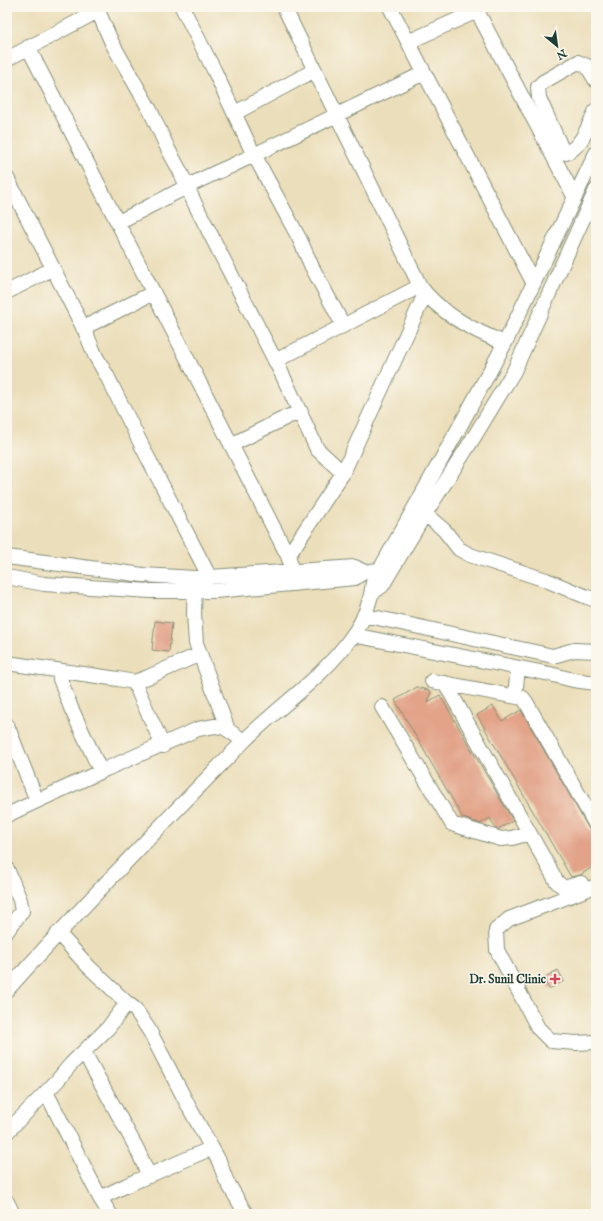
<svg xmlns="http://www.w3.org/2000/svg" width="603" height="1221" font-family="'IM FELL English',serif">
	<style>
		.building { fill: #e2a388 }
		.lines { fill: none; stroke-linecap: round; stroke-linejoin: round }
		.minor-casing { stroke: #858e77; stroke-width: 16 }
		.minor { stroke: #fff; stroke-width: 14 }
		.poi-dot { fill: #d1495b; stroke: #fbf7ec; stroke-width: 1.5 }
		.labels { text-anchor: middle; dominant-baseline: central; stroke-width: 3; stroke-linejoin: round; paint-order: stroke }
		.poi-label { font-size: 12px; font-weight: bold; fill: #1f3d34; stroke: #fbf7ec; text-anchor: end }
	</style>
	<rect width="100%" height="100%" fill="#fbf7ec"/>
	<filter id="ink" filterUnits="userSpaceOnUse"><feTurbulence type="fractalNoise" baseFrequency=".025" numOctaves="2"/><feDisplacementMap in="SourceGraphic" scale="8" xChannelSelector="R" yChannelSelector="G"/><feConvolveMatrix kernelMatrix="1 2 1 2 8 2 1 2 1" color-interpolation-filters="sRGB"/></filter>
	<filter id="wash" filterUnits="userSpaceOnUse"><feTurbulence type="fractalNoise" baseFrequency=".012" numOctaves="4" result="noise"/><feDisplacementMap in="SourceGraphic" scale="16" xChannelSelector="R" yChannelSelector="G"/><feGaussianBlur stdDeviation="0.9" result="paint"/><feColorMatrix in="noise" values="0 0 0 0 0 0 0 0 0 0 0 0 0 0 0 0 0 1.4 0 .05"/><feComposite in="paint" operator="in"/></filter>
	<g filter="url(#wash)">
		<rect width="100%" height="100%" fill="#ebdeba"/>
		<g id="blocks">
			<path class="building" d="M155 621 172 623 169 652 152 650Z
				M417 687 431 691 428 702 440 695 513 821 498 829H496L490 818 480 824 477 822H475L466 819 465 818H463L395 700Z
				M493 706 502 721 521 710 589 829 593 833 596 838V865L580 875 571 877 477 715Z
				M558 970 564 981 549 989 543 978Z"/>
		</g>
	</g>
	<g filter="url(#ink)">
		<use href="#blocks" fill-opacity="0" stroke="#858e77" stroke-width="1"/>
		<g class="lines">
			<g class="minor-casing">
				<path id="minor" d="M182 7 214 70 251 149 300 240 312 267 343 325
					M284 7 420 286C440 314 474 331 505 343
					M390 7 533 282
					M475 7 575 198
					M408 42 477 11
					M28 47 288 556
					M7 59 98 11 112 43 150 110 168 149 180 171 195 204 282 374 317 449 343 473
					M596 81 587 66 578 62 543 82 538 87 539 98 561 147 566 153C582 147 589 124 596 110
					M235 113 315 70
					M7 178 86 333 95 355 107 376 148 458 210 578
					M118 222C156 204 192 182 231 166L424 73
					M7 292 52 269
					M83 328 153 293
					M275 361 420 286
					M231 445 287 417 301 412
					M425 514 444 530 459 549 470 555 546 580 587 597 596 600
					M7 557 143 575 195 578 355 567 364 572
					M290 562 288 556 343 473 425 294
					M7 577 44 584 150 591H216L355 578 364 572 385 569
					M195 583 194 614 196 643 228 730
					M372 593 382 586 425 514 474 437 514 371 596 190
					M364 615 553 656 574 650 596 651
					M353 635 550 674 573 680 596 683
					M7 663 118 679 134 682 148 677 200 654
					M60 671V679L71 708 101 772
					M432 681 523 698 526 702 596 825
					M134 682 163 746
					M445 683 557 882 564 888 581 883
					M515 696 518 668
					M382 707 452 824 501 839 512 838 529 833
					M7 725 37 801
					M7 815 106 769 198 729 215 726 225 728 244 741
					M7 869 20 900 22 911 7 931
					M596 886 509 919 496 930 497 950 538 1028 551 1041 576 1043 596 1042
					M7 990C83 905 163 823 243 742 279 706 324 677 353 635 364 620 371 600 373 582L460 426 505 343 596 153
					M127 1003 135 1009 149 1030 190 1109 219 1161 226 1180 246 1214
					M84 1052 137 1149 149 1176
					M46 1092 100 1198 110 1214
					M7 1132 57 1081 71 1064 108 1028 127 1003 88 966 58 933
					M100 1198 127 1185 212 1148
					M7 1202 13 1214"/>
			</g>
			<use href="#minor" class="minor"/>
		</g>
	</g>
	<path class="poi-dot" d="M553 973h4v4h4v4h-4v4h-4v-4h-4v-4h4z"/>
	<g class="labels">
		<g class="poi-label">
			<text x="546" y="979">Dr. Sunil Clinic</text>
		</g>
	</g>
	<rect width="603" height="1221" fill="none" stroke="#fbf7ec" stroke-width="24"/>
	<g transform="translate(557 46) rotate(151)" stroke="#fbf7ec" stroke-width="3" paint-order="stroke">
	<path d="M0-3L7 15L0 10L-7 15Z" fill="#1f3d34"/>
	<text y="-6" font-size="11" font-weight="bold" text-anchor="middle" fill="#1f3d34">N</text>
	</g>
</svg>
